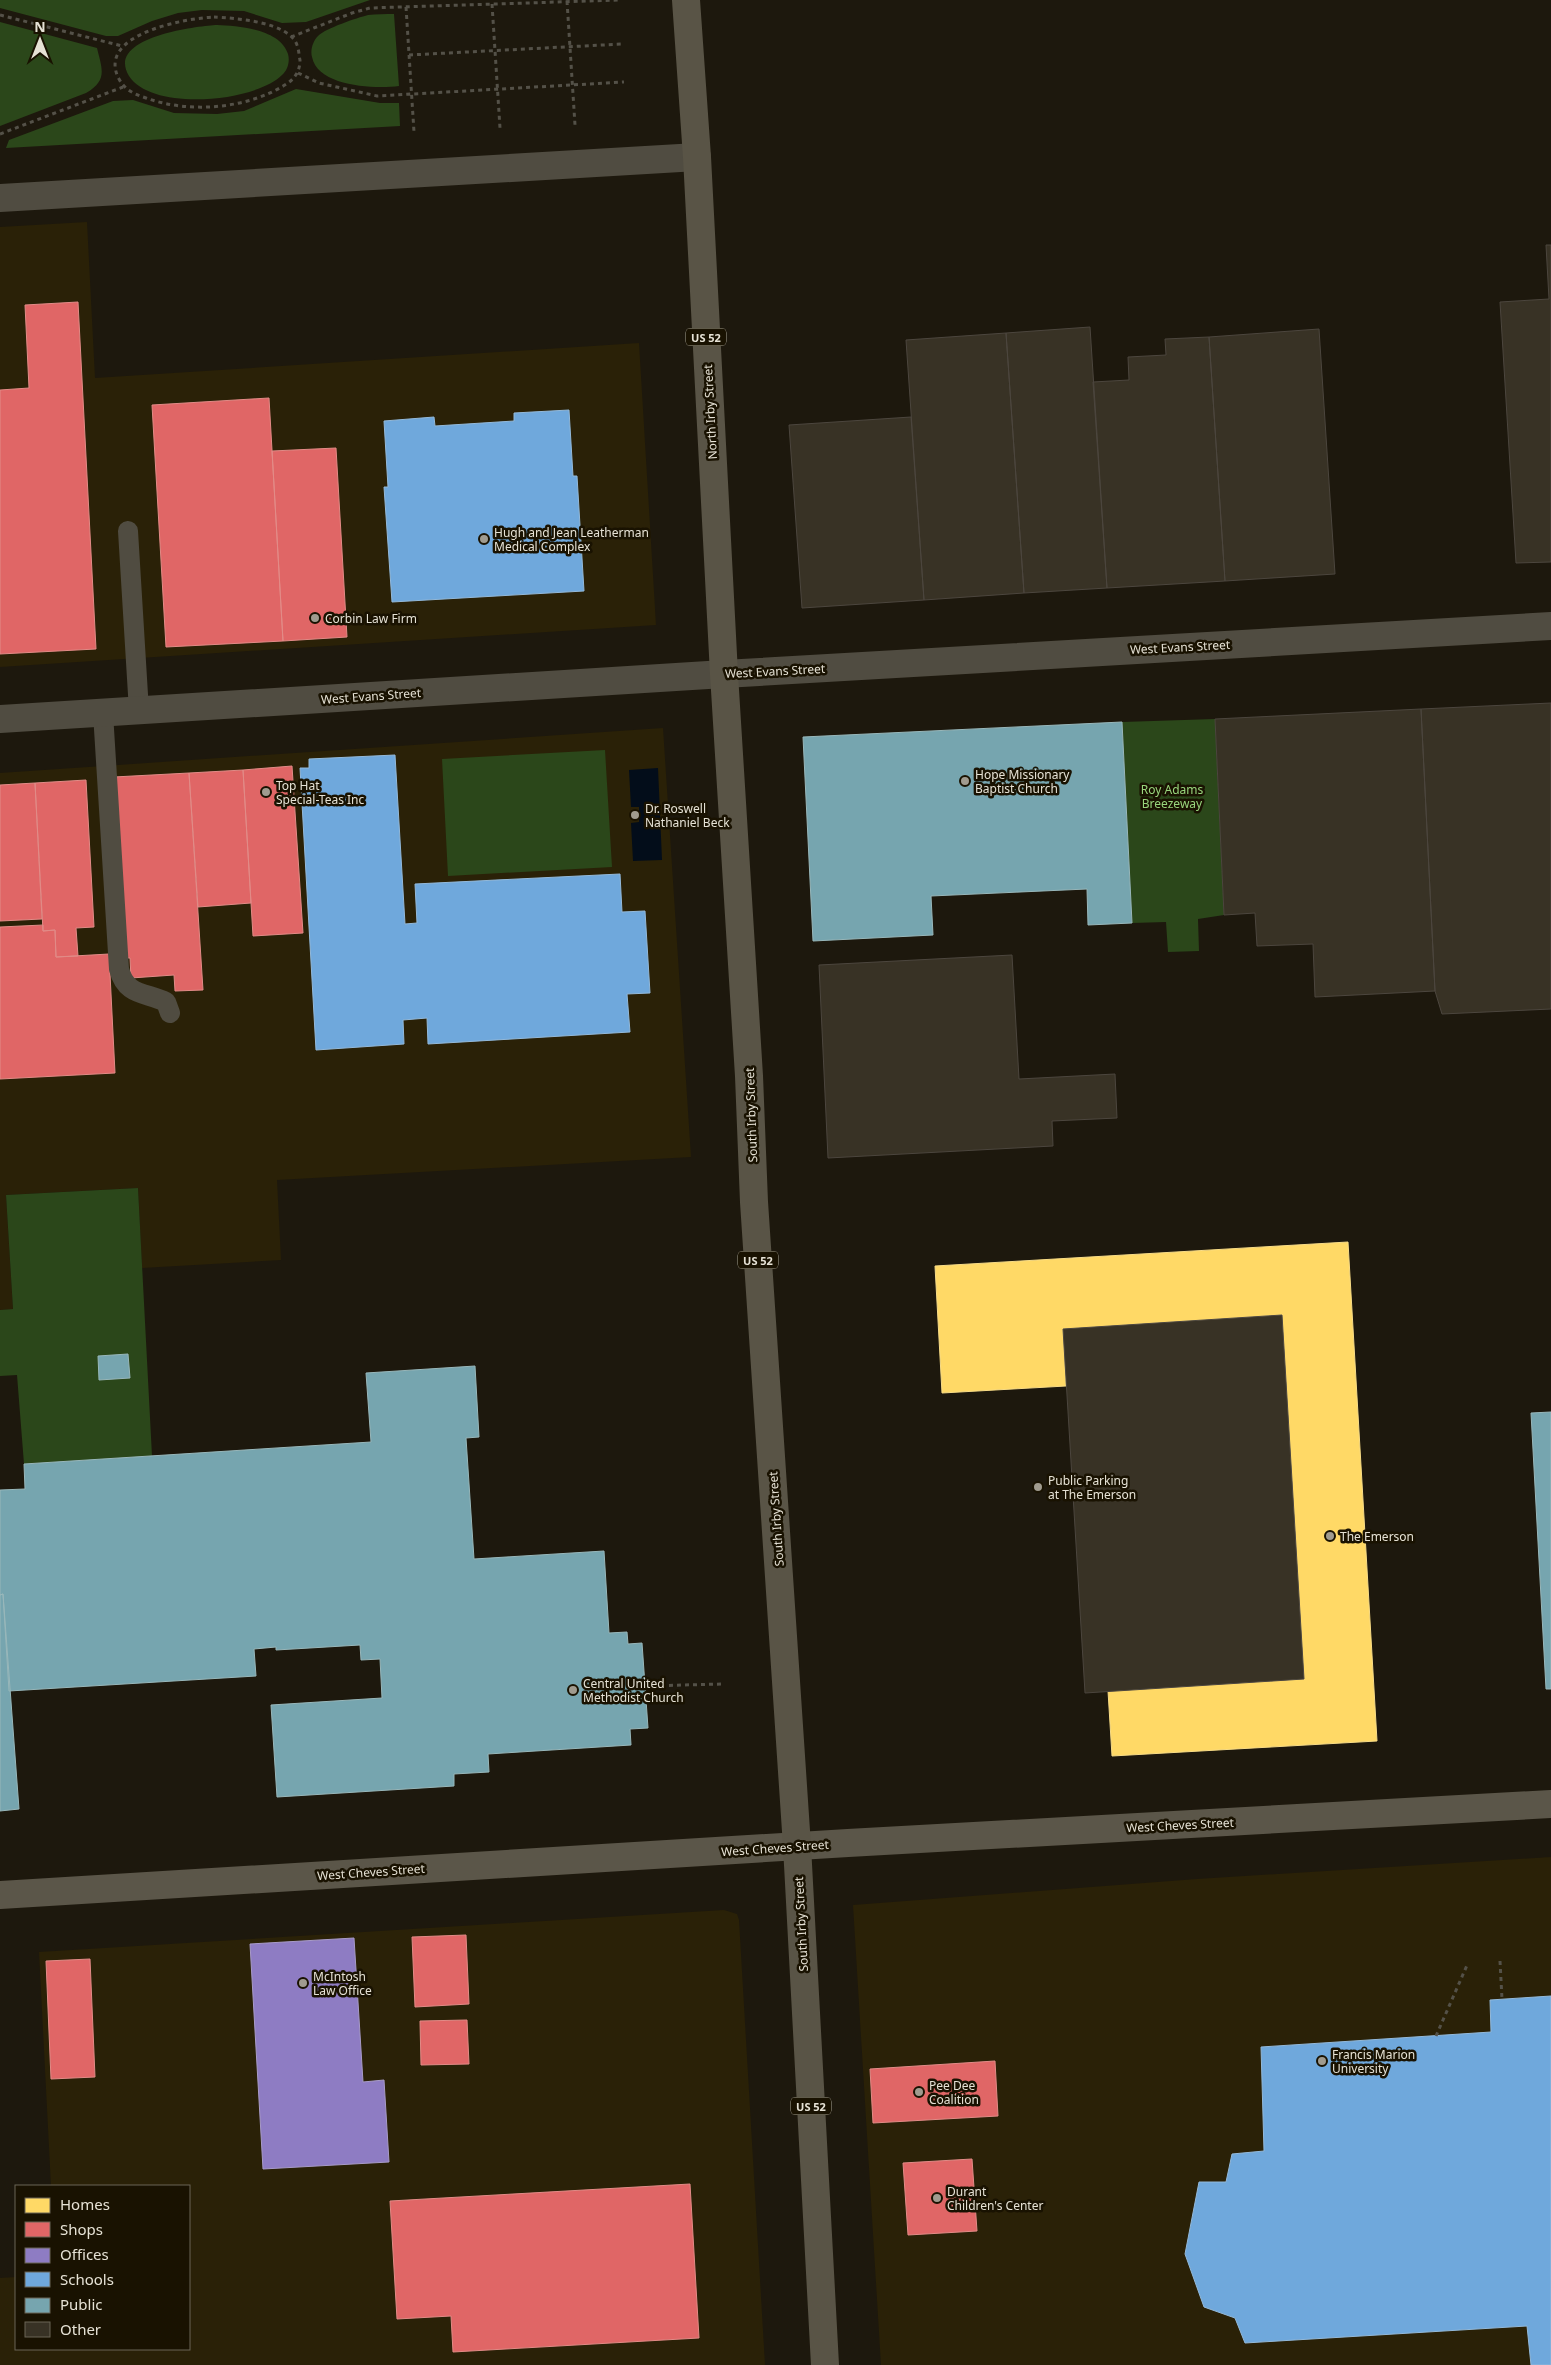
<svg xmlns="http://www.w3.org/2000/svg" width="1551" height="2365" font-family="'Noto Sans',sans-serif">
	<style>
		.built { fill: #2a2107 }
		.green { fill: #2b471a }
		.water { fill: #030d1a }
		.homes { fill: #ffd966; stroke: #f8dc87 }
		.shops { fill: #e06666; stroke: #e28b87 }
		.offices { fill: #8e7cc3; stroke: #a89bc8 }
		.schools { fill: #6fa8dc; stroke: #93b9da }
		.public { fill: #76a5af; stroke: #98b7ba }
		.building { fill: #383225; stroke: #4c463e }
		.lines { fill: none; stroke-linecap: round; stroke-linejoin: round }
		.path { stroke: #545148; stroke-width: 3; stroke-dasharray: 4 4; stroke-linecap: butt }
		.service { stroke: #504c41; stroke-width: 20 }
		.minor { stroke: #504c41; stroke-width: 28 }
		.tertiary { stroke: #504c41; stroke-width: 28 }
		.secondary { stroke: #5b5649; stroke-width: 28 }
		.primary { stroke: #595446; stroke-width: 28 }
		.poi-dot { fill: #a09b8f; stroke: #191201; stroke-width: 2 }
		.labels { text-anchor: middle; dominant-baseline: central; stroke-width: 5; stroke-linejoin: round; paint-order: stroke }
		.shield { fill: #191201; stroke: #a8a495; stroke-width: 1 }
		.shield-label { font-size: 11px; font-weight: bold; fill: #e6e2d5 }
		.street-label { font-size: 12px; fill: #e6e2d5; stroke: #191201 }
		.poi-label { font-size: 12px; fill: #e6e2d5; stroke: #191201; text-anchor: start }
		.park-label { font-size: 12px; fill: #98d57c; stroke: #191201 }
	</style>
	<rect width="100%" height="100%" fill="#1d180d"/>
	<path class="built" d="M87 222 95 378 639 343 656 625 0 667V227Z
		M663 728 691 1157 277 1180 281 1260 142 1268 138 1188 6 1195 13 1309 0 1310V773Z
		M1551 1857V2365H881L853 1905 1197 1879Z
		M724 1910 737 1914 739 1920 765 2365H0V2278L16 2277V2349H189V2186H51L39 1952Z"/>
	<path class="green" d="M0 0H370L306 22 282 23 244 11 202 10 178 13 152 21 118 36H106L0 8Z
		M394 14 399 86C375 89 318 87 312 57 310 50 313 41 318 36 326 28 357 18 368 15 376 14 386 14 394 14Z
		M0 22 97 48C102 69 108 80 86 93L0 126Z
		M217 25C239 26 280 29 288 54 290 61 288 70 282 75 255 102 152 112 129 76 105 37 197 26 217 25Z
		M296 89 380 103H399L400 126 6 148 9 140 113 101 133 100 174 113 217 114 244 111Z
		M1215 719 1224 915 1198 919 1199 951 1168 952 1166 922 1132 923 1122 722Z
		M605 750 612 867 448 876 442 759Z
		M138 1188 152 1456 24 1464 17 1375 0 1376V1310L13 1309 6 1195Z"/>
	<path class="water" d="M658 768 662 860 633 861 631 823 639 822V807H631L629 770Z"/>
	<path class="homes" d="M1348 1242 1377 1741 1112 1756 1108 1691 1304 1679 1282 1315 1063 1329 1066 1386 942 1393 935 1266Z"/>
	<path class="shops" d="M78 302 96 649 0 654V390L29 388 25 305Z
		M269 398 283 641 166 647 152 405Z
		M336 448 347 637 283 641 272 451Z
		M292 766 303 933 253 936 243 770Z
		M243 770 251 903 198 907 189 773Z
		M189 773 203 990 175 991 174 975 131 978 130 958H125L114 777Z
		M86 780 94 927 76 928 78 956 56 957 55 930 43 931 35 783Z
		M35 783 42 919 0 921V785Z
		M43 925V931L55 930 56 957 109 954 115 1073 0 1079V927Z
		M466 1935 469 2004 415 2007 412 1937Z
		M90 1959 95 2077 51 2079 46 1961Z
		M467 2020 469 2064 421 2065 420 2021Z
		M995 2061 998 2116 873 2123 870 2069Z
		M972 2159 977 2231 908 2235 903 2163Z
		M690 2184 699 2338 453 2352 451 2316 397 2319 390 2201Z"/>
	<path class="offices" d="M354 1938 363 2082 384 2080 389 2162 263 2169 250 1944Z"/>
	<path class="schools" d="M569 410 573 476H577L584 591 392 602 384 487H388L384 421 434 417 435 426 514 421V413Z
		M395 755 405 924 417 923 415 884 620 874 622 912 645 911 650 993 627 994 630 1032 428 1044 427 1018 403 1020 404 1044 316 1050 300 768H309V759Z
		M1551 1996V2365H1531L1527 2326 1245 2343 1235 2318 1204 2307 1185 2254 1199 2182H1226L1232 2154 1264 2151 1261 2047 1491 2032 1490 2000Z"/>
	<path class="public" d="M1122 722 1132 923 1088 925 1087 889 931 896 933 935 813 941 803 737Z
		M128 1354 130 1378 99 1380 98 1356Z
		M475 1366 479 1437 466 1438 474 1559 604 1551 609 1633 627 1632 628 1644 642 1643 648 1728 630 1729 631 1745 488 1754 489 1772 454 1774V1786L277 1797 271 1705 382 1698 380 1659 361 1660 360 1645 276 1650V1647L254 1649 256 1676 9 1691 3 1594 0 1595V1490L25 1489 24 1464 371 1442 366 1373Z
		M1551 1412V1689H1546L1531 1413Z
		M3 1594 19 1809 0 1811V1595Z"/>
	<path class="building" d="M1546 245H1551V562L1516 563 1500 302 1549 299Z
		M1090 327 1107 588 1024 593 1006 333Z
		M1319 329 1335 574 1225 581 1209 337Z
		M1006 333 1024 593 924 600 906 340Z
		M1209 337 1225 581 1107 588 1093 382 1129 380 1128 357 1166 355 1165 339Z
		M911 417 924 600 802 608 789 425Z
		M1551 703V1009L1442 1014 1435 991 1421 709Z
		M1421 709 1435 991 1315 997 1313 944 1257 946 1255 913 1224 915 1215 719Z
		M1012 955 1019 1079 1115 1074 1117 1118 1052 1121 1053 1146 828 1158 819 965Z
		M1282 1315 1304 1679 1085 1693 1063 1329Z"/>
	<g class="lines">
		<path class="path" d="M567 1 575 125
			M492 4 500 128
			M406 7 414 132
			M0 15 122 46
			M214 17C235 18 289 22 297 45 299 50 299 56 300 60 300 70 296 77 288 83 249 109 190 114 146 98 134 94 125 90 119 79 95 34 187 18 214 17Z
			M291 37 352 13 370 8 620 0
			M409 55 622 44
			M298 73 319 83 377 96 624 82
			M0 134 123 87
			M645 1686 722 1684
			M1500 1961 1502 1999
			M1436 2036 1468 1963"/>
		<path class="service" d="M128 531 139 711
			M103 713 119 969C126 996 145 992 166 1002L170 1013"/>
		<path class="minor" d="M0 198 697 157"/>
		<path class="tertiary" d="M0 719 724 674 1551 626"/>
		<path class="secondary" d="M0 1895 848 1843 1551 1804"/>
		<path class="primary" d="M686 0 697 157 724 674 749 1076 754 1202 797 1846 825 2365"/>
	</g>
	<g class="poi-dot">
		<circle cx="484" cy="539" r="5"/>
		<circle cx="315" cy="618" r="5"/>
		<circle cx="965" cy="781" r="5"/>
		<circle cx="266" cy="792" r="5"/>
		<circle cx="635" cy="815" r="5"/>
		<circle cx="1038" cy="1487" r="5"/>
		<circle cx="1330" cy="1536" r="5"/>
		<circle cx="573" cy="1690" r="5"/>
		<circle cx="303" cy="1983" r="5"/>
		<circle cx="1322" cy="2061" r="5"/>
		<circle cx="919" cy="2092" r="5"/>
		<circle cx="937" cy="2198" r="5"/>
	</g>
	<g class="labels">
		<g class="shield">
			<rect x="686" y="328.5" width="40" height="17" rx="4"/>
			<rect x="738" y="1251.5" width="40" height="17" rx="4"/>
			<rect x="791" y="2097.5" width="40" height="17" rx="4"/>
		</g>
		<g class="shield-label">
			<text x="706" y="337">US 52</text>
			<text x="758" y="1260">US 52</text>
			<text x="811" y="2106">US 52</text>
		</g>
		<g class="street-label">
			<text transform="translate(710 412) rotate(-93)">North Irby Street</text>
			<text transform="translate(1180 647) rotate(-3)">West Evans Street</text>
			<text transform="translate(775 671) rotate(-3)">West Evans Street</text>
			<text transform="translate(371 696) rotate(-4)">West Evans Street</text>
			<text transform="translate(751 1115) rotate(-92)">South Irby Street</text>
			<text transform="translate(776 1519) rotate(-94)">South Irby Street</text>
			<text transform="translate(1180 1825) rotate(-3)">West Cheves Street</text>
			<text transform="translate(775 1848) rotate(-4)">West Cheves Street</text>
			<text transform="translate(371 1872) rotate(-4)">West Cheves Street</text>
			<text transform="translate(801 1924) rotate(-93)">South Irby Street</text>
		</g>
		<g class="poi-label">
			<text x="494" y="532">Hugh and Jean Leatherman<tspan x="494" dy="14">Medical Complex</tspan></text>
			<text x="325" y="618">Corbin Law Firm</text>
			<text x="975" y="774">Hope Missionary<tspan x="975" dy="14">Baptist Church</tspan></text>
			<text x="276" y="785">Top Hat<tspan x="276" dy="14">Special-Teas Inc</tspan></text>
			<text x="645" y="808">Dr. Roswell<tspan x="645" dy="14">Nathaniel Beck</tspan></text>
			<text x="1048" y="1480">Public Parking<tspan x="1048" dy="14">at The Emerson</tspan></text>
			<text x="1340" y="1536">The Emerson</text>
			<text x="583" y="1683">Central United<tspan x="583" dy="14">Methodist Church</tspan></text>
			<text x="313" y="1976">McIntosh<tspan x="313" dy="14">Law Office</tspan></text>
			<text x="1332" y="2054">Francis Marion<tspan x="1332" dy="14">University</tspan></text>
			<text x="929" y="2085">Pee Dee<tspan x="929" dy="14">Coalition</tspan></text>
			<text x="947" y="2191">Durant<tspan x="947" dy="14">Children's Center</tspan></text>
		</g>
		<g class="park-label">
			<text x="1172" y="789">Roy Adams<tspan x="1172" dy="14">Breezeway</tspan></text>
		</g>
	</g>
	<rect x="15" y="2185" width="175" height="165" fill="#191201" stroke="#6b6556"/>
	<rect x="25" y="2198" width="25" height="15" fill="#ffd966" stroke="#6b6556"/>
	<text x="60" y="2210" font-size="15" fill="#e6e2d5">Homes</text>
	<rect x="25" y="2222" width="25" height="15" fill="#e06666" stroke="#6b6556"/>
	<text x="60" y="2235" font-size="15" fill="#e6e2d5">Shops</text>
	<rect x="25" y="2248" width="25" height="15" fill="#8e7cc3" stroke="#6b6556"/>
	<text x="60" y="2260" font-size="15" fill="#e6e2d5">Offices</text>
	<rect x="25" y="2272" width="25" height="15" fill="#6fa8dc" stroke="#6b6556"/>
	<text x="60" y="2285" font-size="15" fill="#e6e2d5">Schools</text>
	<rect x="25" y="2298" width="25" height="15" fill="#76a5af" stroke="#6b6556"/>
	<text x="60" y="2310" font-size="15" fill="#e6e2d5">Public</text>
	<rect x="25" y="2322" width="25" height="15" fill="#383225" stroke="#6b6556"/>
	<text x="60" y="2335" font-size="15" fill="#e6e2d5">Other</text>
	<g transform="translate(40 40)" stroke="#191201" stroke-width="4" paint-order="stroke">
	<path d="M0-4L9 19L0 12L-9 19Z" fill="#e6e2d5"/>
	<text y="-8" font-size="14" font-weight="bold" text-anchor="middle" fill="#e6e2d5">N</text>
	</g>
</svg>
